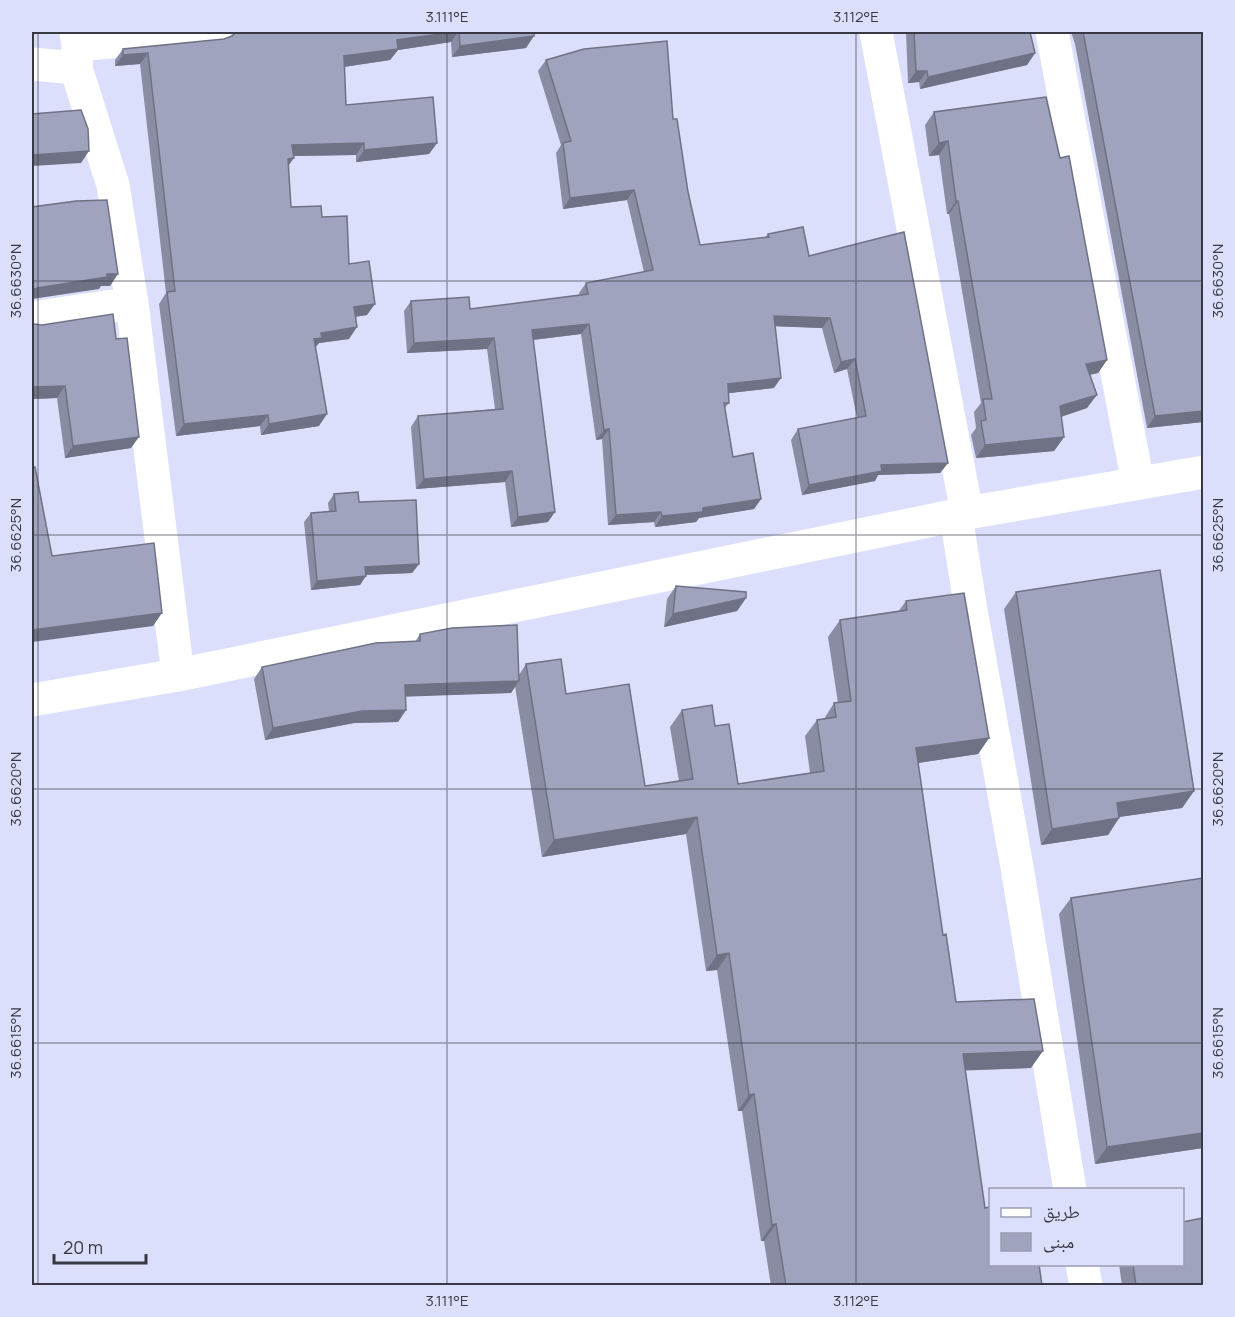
<svg xmlns="http://www.w3.org/2000/svg" width="1235" height="1317" font-family="Manrope,'Noto Naskh Arabic',sans-serif">
	<style>
		.lines { fill: none; stroke-linecap: round; stroke-linejoin: round }
		.minor { stroke: #fff; stroke-width: 33 }
		.wall { fill: #898ca3 }
		.shaded-wall { fill: #6f7284 }
		.building { fill: #9fa3bd; stroke: #6f7284; stroke-width: 1.5 }
		.ticks { fill: none; stroke: #383944; stroke-width: 1.5; stroke-opacity: 0.45 }
		.neatline { fill: none; stroke: #383944; stroke-width: 2 }
		.ticks-label { font-size: 15px; text-anchor: middle; fill: #383944 }
	</style>
	<rect width="100%" height="100%" fill="#dbdffb"/>
	<g class="lines">
		<path class="minor" d="M76 32 78 45 76 68 113 185 132 303 178 675
			M876 32 967 513
			M1052 32 1138 483
			M78 45 214 32
			M32 64 76 68
			M32 318 132 303
			M956 516 971 610 1017 867 1070 1190
			M32 700 178 675 967 513 1204 472
			M1082 1264 1086 1286"/>
	</g>
	<path class="wall" d="M236 32H534L526 48 452 57 451 42 398 50 390 60 344 67 346 105 437 143 429 154 356 162V155L294 156 288 166 291 207 322 217 349 264 367 315 355 317 349 339 319 343 315 348 319 426 261 435 260 426 176 436 159 304 166 293 140 64 115 66V60L123 49 224 39 232 36Z
		M906 32H1030L1035 53 1027 65 920 89 919 82 908 83Z
		M1071 32H1203V422L1147 428 1075 44Z
		M546 60 673 119 688 192 700 245 765 237 768 234 809 256 948 463 940 473 878 475 875 481 802 495 791 440 798 429 857 418 847 369 834 373 822 328 775 326 774 388 729 393V403L725 408 733 457 761 499 754 509 699 518 696 522 655 527 654 522 608 525 602 439 596 440 581 334 533 340 548 522 511 527 505 482 416 489 411 427 418 416 495 409 487 349 407 353 404 311 411 301 470 309 580 295 579 293 586 283 644 272 627 200 563 209 556 153 561 145 538 71Z
		M934 112 1107 360 1098 373 1090 375 1087 408 1061 417 1064 437 1054 451 976 458 971 435 976 428 974 412 981 403 949 214H947L939 155 929 156 925 125Z
		M32 322 131 448 65 458 57 398 32 399Z
		M334 494 359 502 419 564 412 573 366 575 360 585 311 590 304 522 311 513 329 511 328 503Z
		M676 586 746 598 737 611 664 627 667 599Z
		M1016 592 1194 791 1182 808 1119 817V818L1108 835 1041 845 1004 609Z
		M906 601 989 738 978 754 918 763 943 935 956 1002 1031 1068 965 1070 985 1208 1042 1286H771L764 1241H761L742 1111H738L717 970 706 971 686 834 542 857 515 686 511 693 405 696 406 710 398 722 354 723 265 740 254 679 262 667 415 642 420 634 519 675 526 664 566 694 645 786 679 781 670 727 682 710 715 726 738 784 810 773 805 736 817 720 824 719 834 703H838L828 637 840 620 898 612Z
		M1071 898 1203 1148 1095 1164 1059 914Z
		M1119 1264H1182L1203 1286H1122Z"/>
	<path class="shaded-wall" d="M458 32 451 42 398 50 390 60 336 68 344 56 397 40Z
		M534 36 526 48 452 57 460 46Z
		M148 53 140 64 115 66 123 55Z
		M1035 53 1027 65 920 89 928 77Z
		M916 71H927L919 82 908 83Z
		M948 141 939 155 929 156 939 143Z
		M364 143 356 155 284 156 292 145Z
		M437 143 429 154 356 162 364 150Z
		M89 151 81 163 32 166V155Z
		M294 158 286 169 288 159Z
		M634 190 627 200 563 209 570 198Z
		M956 201H958L949 214H947Z
		M107 274H118L110 286H101L99 289 32 299V290L37 288Z
		M375 304 367 315 346 318 354 307Z
		M774 316 830 318 822 328 767 326Z
		M589 324 581 334 524 341 532 330Z
		M357 327 349 339 319 343 314 349V339L321 333Z
		M494 338 487 349 407 353 414 343Z
		M855 359 847 369 834 373 841 362Z
		M1107 360 1098 373 1077 377 1086 364Z
		M781 378 774 388 721 394 728 384Z
		M65 386 57 398 32 399V387Z
		M1097 395 1087 408 1051 420 1060 406Z
		M1203 411V422L1147 428 1155 416Z
		M327 414 319 426 261 435 269 424Z
		M268 415 260 426 176 436 184 424Z
		M609 429 602 439 596 440 604 430Z
		M139 437 131 448 65 458 73 446Z
		M1064 437 1054 451 976 458 985 445Z
		M948 463 940 473 878 475 875 481 802 495 809 485 881 465Z
		M512 471 505 482 416 489 424 479Z
		M761 499 754 509 699 518 696 522 655 527 662 516 703 508Z
		M555 512 548 522 511 527 518 517Z
		M661 512 654 522 608 525 616 515Z
		M419 564 412 573 359 575 365 567Z
		M366 576 360 585 311 590 317 581Z
		M746 598 737 611 664 627 673 614Z
		M162 613 153 626 32 642V630Z
		M519 681 511 693 397 697 405 685Z
		M406 710 398 722 354 723 265 740 273 728 362 711Z
		M989 738 978 754 904 765 916 748Z
		M1194 791 1182 808 1105 819 1117 803Z
		M697 817 686 834 542 857 554 840Z
		M1119 818 1108 835 1041 845 1052 829Z
		M729 953 717 970 706 971 717 955Z
		M1043 1051 1031 1068 951 1071 963 1054Z
		M754 1094 742 1111H738L749 1095Z
		M1203 1133V1148L1095 1164 1107 1147Z
		M776 1224 764 1241H761L772 1225Z"/>
	<path class="building" d="M236 32H455L397 40 398 49 344 56 346 105 433 97 437 143 364 150V143L292 145 294 158 288 159 291 207 321 206 322 217 347 216 349 264 369 261 375 304 354 307 357 327 321 333 322 338 314 339 327 414 269 424 268 415 184 424 167 292 175 291 148 53 123 55V49L224 39 232 36Z
		M459 32H534V36L460 46Z
		M914 32H1030L1035 53 928 77 927 71H916Z
		M1083 32H1203V411L1155 416Z
		M667 41 673 119H677L688 192 700 245 769 237 768 234 803 227 809 256 904 232 948 463 881 465 882 471 809 485 798 429 866 416 855 359 841 362 830 318 774 316 781 378 728 384 729 403H724L733 457 753 453 761 499 703 508V512L662 516 661 512 616 515 609 429 604 430 589 324 532 330 555 512 518 517 512 471 424 479 418 416 503 409 494 338 414 343 411 301 469 297 470 309 588 294 586 283 653 270 634 190 570 198 563 143 571 141 546 60 584 49Z
		M1046 97 1060 158 1069 156 1107 360 1086 364 1097 395 1060 406 1064 437 985 445 981 421 986 420 983 399H992L958 201H956L948 141 939 143 934 112Z
		M81 110 88 129 89 151 32 155V114Z
		M107 200 118 274H107V277L37 288 32 290V207L76 201Z
		M113 314 116 339 127 338 139 437 73 446 65 386 32 387V322L34 324 42 325Z
		M35 467 52 556 154 543 162 613 32 630V468Z
		M358 492 359 502 416 500 419 564 365 567 366 576 317 581 311 513 336 511 334 494Z
		M1160 570 1194 791 1117 803 1119 818 1052 829 1016 592Z
		M676 586 746 592V598L673 614Z
		M964 593 989 738 916 748 943 935 946 934 956 1002 1034 999 1043 1051 963 1054 985 1208 990 1207V1264H1039L1042 1286H786L776 1224 772 1225 754 1094 749 1095 729 953 717 955 697 817 554 840 526 664 561 659 566 694 629 684 645 786 693 779 682 710 712 705 715 726 729 724 738 784 824 771 817 720 836 717 834 703 851 701 840 620 907 610 906 601Z
		M517 625 519 681 405 685 406 710 362 711 273 728 262 667 376 643 420 641V634L452 628Z
		M1203 878V1133L1107 1147 1071 898Z
		M1203 1218V1286H1136L1133 1264H1182V1222Z"/>
	<path class="ticks" d="M38 32V1286M447 32V1286M856 32V1286M32 281H1204M32 535H1204M32 789H1204M32 1043H1204"/>
	<rect width="1235" height="1317" fill="none" stroke="#dbdffb" stroke-width="66"/>
	<rect x="989" y="1188" width="195" height="78" fill="#dbdffb" stroke="#9a9db2" stroke-width="1.5"/>
	<rect x="1001" y="1208" width="30" height="9" fill="#ffffff" stroke="#9a9db2" stroke-width="1.5"/>
	<text x="1043" y="1218" font-size="18" fill="#383944">طريق</text>
	<rect x="1001" y="1233" width="30" height="18" fill="#9fa3bd" stroke="#9a9db2" stroke-width="1.5"/>
	<text x="1043" y="1248" font-size="18" fill="#383944">مبنى</text>
	<path d="M54 1254v9h92v-9" fill="none" stroke="#383944" stroke-width="3"/>
	<text x="63" y="1254" font-size="18" fill="#383944" stroke="#dbdffb" stroke-width="4.5" paint-order="stroke">20 m</text>
	<rect x="33" y="33" width="1169" height="1251" class="neatline"/>
	<g class="ticks-label">
		<text x="447" y="22">3.111°E</text>
		<text x="856" y="22">3.112°E</text>
		<text transform="translate(16 281) rotate(-90)" y="5">36.6630°N</text>
		<text transform="translate(1218 281) rotate(-90)" y="5">36.6630°N</text>
		<text transform="translate(16 535) rotate(-90)" y="5">36.6625°N</text>
		<text transform="translate(1218 535) rotate(-90)" y="5">36.6625°N</text>
		<text transform="translate(16 789) rotate(-90)" y="5">36.6620°N</text>
		<text transform="translate(1218 789) rotate(-90)" y="5">36.6620°N</text>
		<text transform="translate(16 1043) rotate(-90)" y="5">36.6615°N</text>
		<text transform="translate(1218 1043) rotate(-90)" y="5">36.6615°N</text>
		<text x="447" y="1306">3.111°E</text>
		<text x="856" y="1306">3.112°E</text>
	</g>
</svg>
